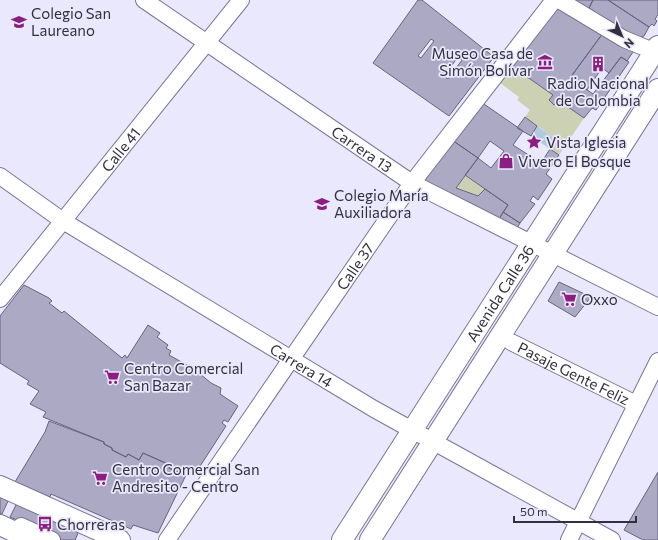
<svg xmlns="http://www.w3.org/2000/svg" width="658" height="540" font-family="Commissioner,sans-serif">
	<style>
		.green { fill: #cdd1b4 }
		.water { fill: #b0cbdf }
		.building { fill: #aca9c5; stroke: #676280; fill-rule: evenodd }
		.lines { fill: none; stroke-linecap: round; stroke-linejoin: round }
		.minor-casing { stroke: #7a7695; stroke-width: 18 }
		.major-casing { stroke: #7a7695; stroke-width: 22 }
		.minor { stroke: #fff; stroke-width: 16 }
		.major { stroke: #fff; stroke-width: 20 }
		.labels { text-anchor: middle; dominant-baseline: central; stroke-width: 3.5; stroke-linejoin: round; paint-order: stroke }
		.poi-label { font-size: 15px; fill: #32303d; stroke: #eae8fd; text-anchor: start }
		.street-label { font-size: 15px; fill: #32303d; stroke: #eae8fd }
	</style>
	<rect width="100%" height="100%" fill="#eae8fd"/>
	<path class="green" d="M513 67 553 95 549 100 554 105 558 100 584 118 559 155 550 149 557 140 525 117 530 110 517 100 519 97 500 83Z
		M465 175 485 189 478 196 456 188Z"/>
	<path class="water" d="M537 126 557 140 550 149 531 136Z"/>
	<path class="building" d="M418 0H422L494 57 449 116 373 63ZM431 39 434 41 421 58 418 56ZM458 57 462 60 448 79 444 76Z
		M564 0H575L574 3 593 15 595 12 589 8 593 0H608L649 27 644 36 636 39Z
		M575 0H593L589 8 595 12 593 15 574 3Z
		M608 0H658V15L655 19 657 21 654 26 652 24 649 27Z
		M556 6 603 33 570 78 593 94 621 57 629 62 596 110 592 108 584 118 558 100 554 105 549 100 553 95 513 67 504 78 499 75Z
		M603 33 633 52 627 61 621 57 609 73 602 68 587 90 570 78Z
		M481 102 523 131 513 145 541 163 550 149 559 155 546 174 552 179 538 200 533 196 530 201 535 204 520 223 503 212 508 205 465 175 478 158 452 140Z
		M525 117 537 126 531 136 517 128Z
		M452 140 478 158 456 188 478 196 485 189 508 205 499 219 419 181Z
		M490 141 504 151 491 168 478 158Z
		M503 212 520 223 516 230 499 219Z
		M559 282 591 297 575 317 548 301Z
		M24 285 49 298 52 301 49 303 62 313 64 311 122 358 125 355 127 358 148 325 160 333 157 337 168 345 166 348 171 351 169 355 194 369 211 383 221 388 220 394 238 406 228 422 224 420 222 423 226 426 195 474 188 471 186 475 169 468 170 465 143 453 139 460 128 454 126 457 112 450V448L104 444V442L43 417 46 412 30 404 39 391 27 384 29 381 0 363V316Z
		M49 421 104 442V444L112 448V450L126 457 128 454 139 460 143 453 170 465 169 468 186 475 158 533 133 525 131 529 51 494 50 497 15 482 45 432Z
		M658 472V540H643L624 530Z
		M0 495 9 499 2 514 0 513Z
		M17 503 79 531 75 540H61L10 517Z"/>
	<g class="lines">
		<g class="minor-casing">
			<g id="minor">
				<path id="s1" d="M144 0 412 183 658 307"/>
				<path d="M559 0 624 39 658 53"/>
				<path id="s2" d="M0 176 63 221 374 409 612 540"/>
				<path id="s3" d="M0 299 241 0"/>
				<path id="s4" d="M511 342 636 404"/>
				<path d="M21 526 52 540"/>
				<path id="s5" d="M167 540 412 183 554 0"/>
				<path d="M569 540 658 361"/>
			</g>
		</g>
		<g class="major-casing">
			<g id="major">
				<path d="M0 486 120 540"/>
				<path d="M0 525 32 540"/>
				<path id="s6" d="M342 540 658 46"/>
				<path d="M370 540 658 89"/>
			</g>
		</g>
		<use href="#minor" class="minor"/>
		<use href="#major" class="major"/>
	</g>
	<defs>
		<g id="school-bare" transform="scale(1.2)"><path d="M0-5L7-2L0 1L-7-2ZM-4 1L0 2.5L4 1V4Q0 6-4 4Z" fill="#8c1e81" stroke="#eae8fd" stroke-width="2.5" paint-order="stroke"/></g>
		<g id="museum-bare" transform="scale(1.2)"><path d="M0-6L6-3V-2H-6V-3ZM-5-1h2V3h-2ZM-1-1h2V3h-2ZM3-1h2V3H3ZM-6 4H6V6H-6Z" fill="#8c1e81" stroke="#eae8fd" stroke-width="2.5" paint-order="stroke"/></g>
		<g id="building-bare" transform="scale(1.2)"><path d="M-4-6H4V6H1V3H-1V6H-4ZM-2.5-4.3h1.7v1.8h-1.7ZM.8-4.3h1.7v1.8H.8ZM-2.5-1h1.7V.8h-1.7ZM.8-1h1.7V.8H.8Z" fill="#8c1e81" stroke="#eae8fd" stroke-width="2.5" paint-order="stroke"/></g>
		<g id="sight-bare" transform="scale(1.2)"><path d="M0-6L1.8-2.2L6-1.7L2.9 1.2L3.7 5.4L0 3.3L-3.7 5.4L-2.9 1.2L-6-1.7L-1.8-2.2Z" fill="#8c1e81" stroke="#eae8fd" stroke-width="2.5" paint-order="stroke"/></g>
		<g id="shop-bare" transform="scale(1.2)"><path d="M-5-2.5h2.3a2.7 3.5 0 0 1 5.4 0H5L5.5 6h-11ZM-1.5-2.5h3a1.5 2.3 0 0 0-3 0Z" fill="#8c1e81" stroke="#eae8fd" stroke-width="2.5" paint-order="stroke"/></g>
		<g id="supermarket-bare" transform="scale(1.2)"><path d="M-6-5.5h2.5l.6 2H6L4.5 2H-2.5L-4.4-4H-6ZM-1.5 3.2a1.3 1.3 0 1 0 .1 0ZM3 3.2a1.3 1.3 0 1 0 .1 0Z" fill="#8c1e81" stroke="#eae8fd" stroke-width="2.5" paint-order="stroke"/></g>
		<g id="bus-bare" transform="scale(1.2)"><path d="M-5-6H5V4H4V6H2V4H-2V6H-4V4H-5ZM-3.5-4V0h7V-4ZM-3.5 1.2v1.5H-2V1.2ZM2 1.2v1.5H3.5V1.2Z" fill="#8c1e81" stroke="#eae8fd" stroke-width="2.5" paint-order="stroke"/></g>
	</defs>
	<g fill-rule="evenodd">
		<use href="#school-bare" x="19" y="22"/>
		<use href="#museum-bare" x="545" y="62"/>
		<use href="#building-bare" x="598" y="64"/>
		<use href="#sight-bare" x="534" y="142"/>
		<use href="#shop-bare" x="506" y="161"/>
		<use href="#school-bare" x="322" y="204"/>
		<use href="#supermarket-bare" x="569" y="299"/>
		<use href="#supermarket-bare" x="112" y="377"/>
		<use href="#supermarket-bare" x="100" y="478"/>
		<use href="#bus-bare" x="45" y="524"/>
	</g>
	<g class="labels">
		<g class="poi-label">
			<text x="31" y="13">Colegio San<tspan x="31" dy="17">Laureano</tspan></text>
			<text x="533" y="53" text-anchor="end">Museo Casa de<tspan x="533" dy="17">Simón Bolívar</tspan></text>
			<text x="598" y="83" text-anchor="middle">Radio Nacional<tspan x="598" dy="17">de Colombia</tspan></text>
			<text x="546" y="142">Vista Iglesia</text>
			<text x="518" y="161">Vivero El Bosque</text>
			<text x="334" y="195">Colegio María<tspan x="334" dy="17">Auxiliadora</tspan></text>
			<text x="581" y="299">Oxxo</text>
			<text x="124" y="368">Centro Comercial<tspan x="124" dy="17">San Bazar</tspan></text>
			<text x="112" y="469">Centro Comercial San<tspan x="112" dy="17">Andresito - Centro</tspan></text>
			<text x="57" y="524">Chorreras</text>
		</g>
		<g class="street-label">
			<text stroke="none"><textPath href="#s3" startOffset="192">Calle 41</textPath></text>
			<text stroke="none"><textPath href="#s1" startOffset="264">Carrera 13</textPath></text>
			<text stroke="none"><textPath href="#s5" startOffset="332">Calle 37</textPath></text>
			<text stroke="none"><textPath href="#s6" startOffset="293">Avenida Calle 36</textPath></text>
			<text stroke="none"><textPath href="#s2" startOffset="356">Carrera 14</textPath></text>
			<text stroke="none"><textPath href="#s4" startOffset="70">Pasaje Gente Feliz</textPath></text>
		</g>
	</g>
	<g transform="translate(622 36) rotate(136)" stroke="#eae8fd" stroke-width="3" paint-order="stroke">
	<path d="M0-3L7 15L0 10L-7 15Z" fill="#32303d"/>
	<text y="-6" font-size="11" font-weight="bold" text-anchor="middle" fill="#32303d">N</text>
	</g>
	<path d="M514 516v6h122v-6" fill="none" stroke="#32303d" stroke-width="2"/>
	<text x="520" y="516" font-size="12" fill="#32303d" stroke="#eae8fd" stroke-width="3" paint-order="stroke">50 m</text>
</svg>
